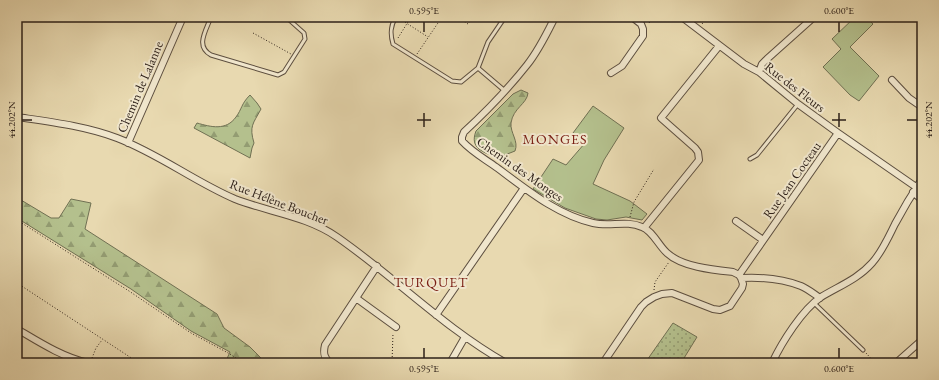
<svg xmlns="http://www.w3.org/2000/svg" width="939" height="380" font-family="'EB Garamond',serif">
	<style>
		.grass { fill: #b4c08d; stroke: #707053 }
		.forest { fill: url(#forest-firs); stroke: #707053 }
		.garden { fill: url(#garden-dots); stroke: #707053 }
		.lines { fill: none; stroke-linecap: round; stroke-linejoin: round }
		.lane-casing { stroke: #5c4e3f; stroke-width: 5 }
		.street-casing { stroke: #5c4e3f; stroke-width: 8 }
		.path { stroke: #2d2019; stroke-width: 1; stroke-dasharray: 1 2; stroke-linecap: butt }
		.lane { stroke: #f0e6cc; stroke-width: 3 }
		.street { stroke: #f0e6cc; stroke-width: 6 }
		.ticks { fill: none; stroke: #2d2019; stroke-width: 1.5 }
		.labels { text-anchor: middle; dominant-baseline: central; stroke-width: 4; stroke-linejoin: round; paint-order: stroke }
		.street-label { font-size: 13px; fill: #2d2019; stroke: #f0e6cc }
		.neighbourhood-label { font-size: 14px; letter-spacing: 1px; fill: #7a1f14; stroke: #f0e6cc }
		.neatline { fill: none; stroke: #2d2019; stroke-width: 1.5 }
		.ticks-label { font-size: 10px; text-anchor: middle; fill: #2d2019 }
	</style>
	<defs>
		<pattern id="forest-firs" width="22" height="20" patternUnits="userSpaceOnUse"><rect width="22" height="20" fill="#b4c08d"/><path d="M5 1l3.5 6h-7zM16 11l3.5 6h-7z" fill="#939c72"/></pattern>
		<pattern id="garden-dots" width="8" height="8" patternUnits="userSpaceOnUse"><rect width="8" height="8" fill="#b4c08d"/><path d="M2 2h.1M6 6h.1" fill="none" stroke="#939c72" stroke-width="1.8" stroke-linecap="round"/></pattern>
	</defs>
	<rect width="100%" height="100%" fill="#e8d9b0"/>
	<filter id="stains"><feTurbulence type="fractalNoise" baseFrequency=".005" numOctaves="4"/><feColorMatrix values="0 0 0 0 .2 0 0 0 0 .09 0 0 0 0 .02 0 0 0 .5 -.17"/></filter>
	<radialGradient id="worn" r=".72"><stop offset=".6" stop-color="#630" stop-opacity="0"/><stop offset="1" stop-color="#630" stop-opacity=".3"/></radialGradient>
	<path class="grass" d="M855 17H866L873 24 850 47 879 76 859 101 850 95 823 67 841 49 832 39Z
		M593 106 624 128 604 160 593 184 630 201 647 214 642 220 626 217 607 220 596 219 565 208 533 189 553 159 566 165 585 143 573 133Z"/>
	<path class="forest" d="M521 90 528 93C527 104 513 108 511 123 510 133 519 141 515 151L497 158C484 152 469 149 476 131L513 94Z
		M250 95 257 103 261 109C253 124 249 126 254 143L252 148 250 158 194 128 197 123C211 127 226 131 236 117 242 109 241 104 250 95Z
		M17 194 21 200 51 218H59L71 199 91 203 85 229 217 314 224 328 250 347 266 363H225L230 352 191 331 131 289 17 218Z"/>
	<path class="garden" d="M673 323 697 337 681 363H645Z"/>
	<g class="lines">
		<g class="lane-casing">
			<path id="lane" d="M211 17C206 31 195 46 211 55L278 75 284 72 305 39 304 33 286 17
				M396 17C390 26 390 34 393 44L452 81 461 82 478 68 488 42 505 17
				M478 68 505 91
				M750 159 757 155 798 104
				M814 303 863 350"/>
		</g>
		<g class="street-casing">
			<path id="street" d="M555 17C547 33 539 50 527 65 508 89 487 111 464 132L462 137V141C472 152 485 159 496 167 526 189 557 215 593 223 610 227 626 220 642 227 653 231 658 245 667 253 682 267 714 270 733 272L739 275 741 278C760 277 783 279 801 286 808 289 814 294 820 298
				M682 17 744 64 759 72 798 104 838 133 916 187
				M759 72 762 64 767 59 814 17
				M611 73 622 66 643 36V29L641 24 632 17
				M892 80 909 98 922 107
				M17 117C51 122 85 126 117 138 159 154 195 182 235 199 268 212 307 216 337 237 395 277 444 328 506 363
				M128 143 183 17
				M913 192 922 200
				M736 221 763 240
				M644 228 699 160 698 152 695 148 661 118 719 46
				M739 275 838 133
				M356 298 396 327
				M436 315 524 188
				M17 329C39 342 62 357 88 363
				M330 363C324 358 323 353 325 345L377 266
				M450 363 465 337
				M603 363 641 307 646 302 654 297 662 294 672 293 713 309 720 310 730 306 742 288 743 284 741 278
				M772 363C782 342 802 310 821 297 839 286 858 279 872 263 882 252 888 238 895 224 903 209 912 194 922 179
				M896 363 922 340"/>
		</g>
		<path class="path" d="M457 17 468 24 473 17
			M493 17 498 20
			M400 19 428 37
			M649 23 653 17
			M702 24 708 17
			M253 33 291 54
			M398 38 411 17
			M417 54 442 17
			M630 217 634 202 654 169
			M17 220 129 291 191 333 230 354 243 363
			M17 283 139 363
			M654 290 655 282 669 262
			M866 353 875 363
			M92 358 96 348 102 340
			M392 363 393 333"/>
		<use href="#lane" class="lane"/>
		<use href="#street" class="street"/>
	</g>
	<path class="ticks" d="M424 22V32M839 22V32M424 113V127M839 113V127M22 120H32M417 120H431M832 120H846M907 120H917M424 348V358M839 348V358"/>
	<g class="labels">
		<g class="street-label">
			<text transform="translate(140 87) rotate(-67)">Chemin de Lalanne</text>
			<text transform="translate(795 87) rotate(38)">Rue des Fleurs</text>
			<text transform="translate(520 169) rotate(35)">Chemin des Monges</text>
			<text transform="translate(792 180) rotate(-55)">Rue Jean Cocteau</text>
			<text transform="translate(279 202) rotate(21)">Rue Hélène Boucher</text>
		</g>
		<g class="neighbourhood-label">
			<text x="555" y="139">MONGES</text>
			<text x="431" y="282">TURQUET</text>
		</g>
	</g>
	<rect width="939" height="380" fill="none" stroke="#e8d9b0" stroke-width="44"/>
	<rect x="22" y="22" width="895" height="336" class="neatline"/>
	<g class="ticks-label">
		<text x="424" y="14">0.595°E</text>
		<text x="839" y="14">0.600°E</text>
		<text transform="translate(11 120) rotate(-90)" y="4">44.202°N</text>
		<text transform="translate(928 120) rotate(-90)" y="4">44.202°N</text>
		<text x="424" y="372">0.595°E</text>
		<text x="839" y="372">0.600°E</text>
	</g>
	<rect width="100%" height="100%" filter="url(#stains)"/>
	<rect width="100%" height="100%" fill="url(#worn)"/>
</svg>
